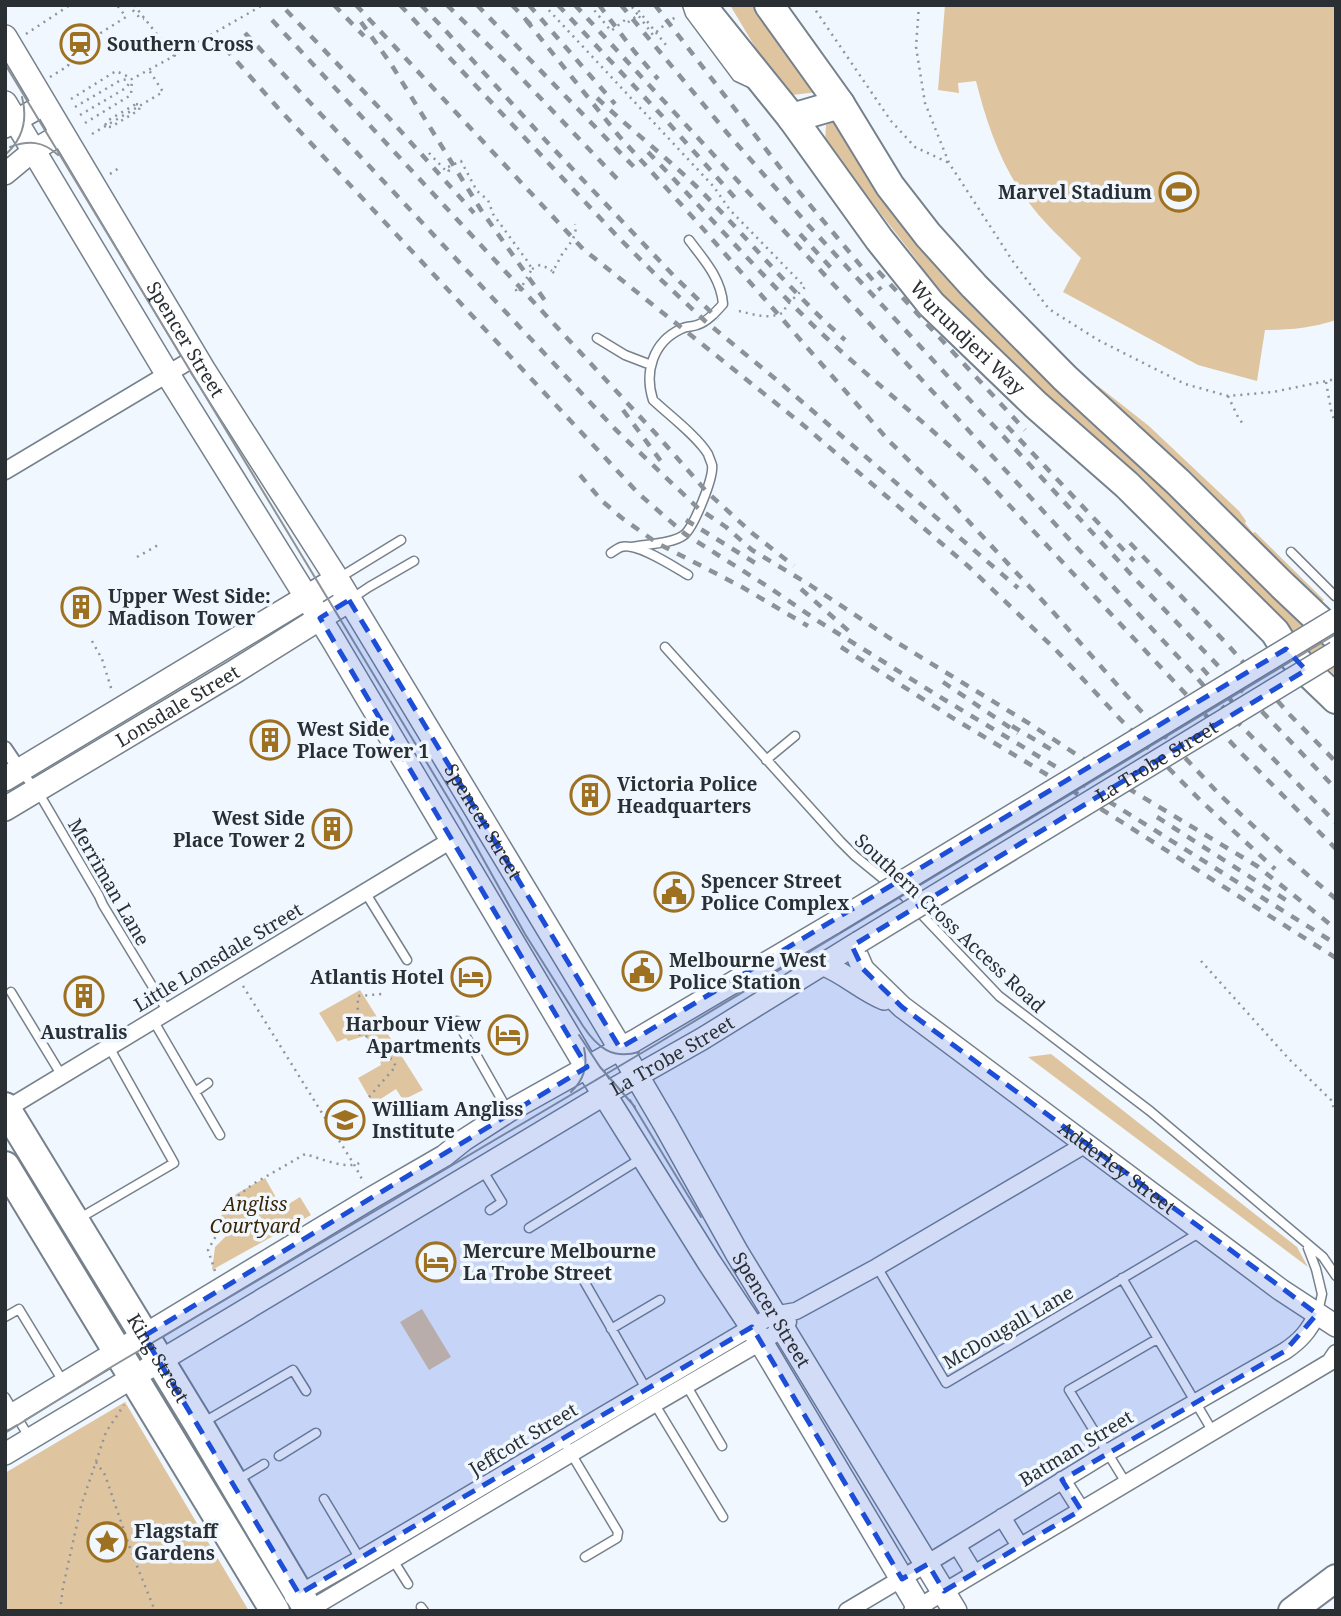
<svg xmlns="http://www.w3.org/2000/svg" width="1341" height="1616" font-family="'Noto Serif',serif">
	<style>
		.green { fill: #dfc59f }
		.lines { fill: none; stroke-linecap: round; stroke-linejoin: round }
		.service-casing { stroke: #76818c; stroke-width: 11 }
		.pedestrian-casing { stroke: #76818c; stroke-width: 16 }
		.minor-casing { stroke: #76818c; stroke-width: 19 }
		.tertiary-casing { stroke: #76818c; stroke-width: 24 }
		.secondary-casing { stroke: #76818c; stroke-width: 26 }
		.primary-casing { stroke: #76818c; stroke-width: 30 }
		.trunk-casing { stroke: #76818c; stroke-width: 32 }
		.path { stroke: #8f959b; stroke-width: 2.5; stroke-dasharray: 2 5; stroke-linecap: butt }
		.service { stroke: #fff; stroke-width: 8 }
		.pedestrian { stroke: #fff; stroke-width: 12 }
		.minor { stroke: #fff; stroke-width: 16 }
		.tertiary { stroke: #fff; stroke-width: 21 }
		.secondary { stroke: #fff; stroke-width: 23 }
		.primary { stroke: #fff; stroke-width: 26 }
		.trunk { stroke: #fff; stroke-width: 28 }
		.tram { stroke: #8c9297; stroke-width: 2 }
		.rail { stroke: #8c9297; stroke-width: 4.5; stroke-dasharray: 9 9; stroke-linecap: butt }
		.tertiary-bridge-casing { stroke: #76818c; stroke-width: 24; stroke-linecap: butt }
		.path-bridge { stroke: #8f959b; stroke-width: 2.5; stroke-dasharray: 2 5; stroke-linecap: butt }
		.tertiary-bridge { stroke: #fff; stroke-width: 21 }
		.marked { fill: #1d4ed8; fill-opacity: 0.2; stroke: #1d4ed8; stroke-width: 5; stroke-dasharray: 14 9; stroke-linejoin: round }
		.labels { text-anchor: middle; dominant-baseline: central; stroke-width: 7; stroke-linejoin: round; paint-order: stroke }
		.poi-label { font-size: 19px; font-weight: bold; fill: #2a2f33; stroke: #f0f7ff; text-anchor: start }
		.street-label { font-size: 19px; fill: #2a2f33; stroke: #f0f7ff }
		.park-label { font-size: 19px; font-style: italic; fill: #382505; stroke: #f0f7ff }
	</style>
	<rect width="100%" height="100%" fill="#f0f7ff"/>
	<path class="green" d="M730 5H756L818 92 792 95 780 89Z
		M945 5H1336V320C1312 328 1289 330 1265 330L1257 381 1198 365 1063 292 1081 258C1065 242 1047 226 1033 208 1003 172 987 125 976 81L958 83 959 93 938 90Z
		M836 120 914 231 1336 647V676L1015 372 940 295 916 259 825 142 826 125Z
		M1094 386H1098L1149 426 1239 511 1246 521 1245 523 1253 533 1255 532 1324 600 1316 606Z
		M360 990 423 1090 403 1100 396 1089 373 1104 358 1078 381 1065 378 1051 365 1036 348 1041 346 1038 337 1042 319 1013Z
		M1051 1054 1297 1247 1308 1267 1028 1057Z
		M265 1178 282 1208 300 1197 311 1215 212 1270 215 1247 226 1236 217 1222 236 1194Z
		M422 1309 451 1357 429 1370 400 1322Z
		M125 1402 249 1611H5V1473Z"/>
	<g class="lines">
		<g class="service-casing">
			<path id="service" d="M687 5 690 14 737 77 752 84
				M597 338 625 355 651 365
				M631 547C646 544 672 544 684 535 694 527 714 477 712 465 712 464 708 455 708 454 697 436 669 415 653 400 644 372 653 342 681 329 686 326 692 327 697 325 707 322 716 312 723 304 721 278 704 260 689 240
				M1291 552 1335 596
				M611 553C614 551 618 548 621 547 637 542 674 567 688 575
				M339 578 401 540
				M351 599 369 587 414 561
				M665 647 840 841 855 856 904 896 999 996 1150 1111 1323 1257 1336 1276
				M766 760 795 736
				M22 773 37 790 99 896 103 905 168 1012
				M365 892 407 960
				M11 992 62 1076
				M153 1020 220 1135
				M457 1021 507 1109
				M195 1092 208 1083
				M483 1171 502 1202 490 1210
				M80 1218 174 1163 109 1047
				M529 1228 642 1158
				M1308 1248 1316 1269 1322 1294 1318 1312
				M877 1267 946 1383 1199 1233
				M1122 1278 1213 1432
				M584 1281 648 1392
				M5 1317 19 1309 64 1383
				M611 1329 660 1300
				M685 1383 722 1446
				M5 1397 29 1437
				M654 1403 723 1517
				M204 1422 293 1370 306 1391
				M563 1440 618 1532 617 1538 585 1557
				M279 1456 316 1433
				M236 1481 264 1464
				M1126 1483 1069 1390 1157 1339
				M324 1499 360 1559
				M393 1560 408 1584
				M421 1607 424 1611"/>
		</g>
		<g class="pedestrian-casing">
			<path id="pedestrian" d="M5 748 20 770"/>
		</g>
		<g class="minor-casing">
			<path id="minor" d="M5 471 196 357
				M5 1110 453 839
				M1062 1480 1081 1510
				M1002 1517 1020 1546
				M957 1545 974 1573
				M293 1597 360 1559 752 1327 773 1315 796 1311 877 1267 1086 1144
				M307 1611 654 1404 783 1329 788 1322
				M847 1611 941 1555 1107 1453 1285 1351C1300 1341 1309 1331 1317 1314
				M912 1611 1330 1362 1336 1353"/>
		</g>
		<g class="tertiary-casing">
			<g id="tertiary">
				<path d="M5 127 45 104"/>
				<path d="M5 174 34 150 63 133"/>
				<path id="s1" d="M853 946 863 969 902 1007 1281 1290 1336 1326"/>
				<path d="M824 965C846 974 862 990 884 999"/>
				<path d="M5 1419 373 1197 444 1156 464 1140 509 1111 634 1041 834 923"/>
				<path id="s2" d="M5 1454 605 1094 702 1039 859 942"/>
			</g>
		</g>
		<g class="secondary-casing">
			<g id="secondary">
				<path id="s3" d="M5 37 203 369 337 579 628 1061 665 1124 737 1253 955 1611"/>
				<path d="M5 103 162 365 332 638 581 1057 709 1262 752 1327 921 1611"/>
				<path d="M5 779 337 579"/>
				<path id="s4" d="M5 809 234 672 349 600"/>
			</g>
		</g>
		<g class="primary-casing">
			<path id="primary" d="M1292 1611 1336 1578"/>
		</g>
		<g class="trunk-casing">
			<g id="trunk">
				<path id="s5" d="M701 5 792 118 879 239 931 304 1036 405 1127 485 1275 632C1290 658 1314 677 1336 699"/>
				<path d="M769 5 840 104 890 186 928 235 974 286 1065 378 1178 482 1282 585 1336 636"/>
				<path d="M792 118 840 104"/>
				<path id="s6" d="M5 1107 199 1425 309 1611"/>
				<path d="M5 1166 275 1611"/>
			</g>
		</g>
		<path class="path" d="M128 5 140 18 144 19
			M544 5 714 187 730 210 805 287 786 306 784 312C767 321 751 313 734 310
			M590 5 611 31 625 20 627 23 638 15 653 35 670 20 679 16
			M634 5 666 45
			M812 5 891 121 915 147 949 163
			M919 5 916 47 925 103 949 163 1014 263 1049 309 1098 340 1185 384 1228 396 1273 392 1336 379
			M632 7 638 15
			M26 34 70 5
			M50 77 68 66 72 51 126 17 117 5
			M71 99 116 71 129 77
			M136 104 140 105 139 110 111 127 105 126 107 121Z
			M75 107 121 80 132 79 174 56 134 5
			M80 115 126 88 130 82
			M85 123 131 95 132 79
			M92 134 163 92 149 70
			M429 153 447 172 449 171 446 168 461 161 477 191 488 200 493 214 528 262 532 269 518 293 514 287
			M110 174 119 168
			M532 269 540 265 548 268 552 271
			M554 273 552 271C557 266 558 261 561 256 568 245 578 237 575 224
			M1326 382 1332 415 1336 422
			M1228 396 1238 417 1243 424
			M137 557 160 544
			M92 641 102 659 112 691
			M1201 961 1289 1059 1331 1100 1336 1115
			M243 986 355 1166 364 1183
			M369 1097 396 1066 377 1039 357 1034 358 996 382 994
			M215 1271 208 1250 239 1195 253 1184 305 1154C320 1158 348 1171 361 1162
			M96 1462 105 1475 131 1551 155 1611
			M60 1611 63 1587 81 1506 106 1432 124 1405"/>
		<use href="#service" class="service"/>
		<use href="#pedestrian" class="pedestrian"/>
		<use href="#minor" class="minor"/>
		<use href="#tertiary" class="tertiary"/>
		<use href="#secondary" class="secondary"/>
		<use href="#primary" class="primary"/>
		<use href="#trunk" class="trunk"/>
		<path class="tram" d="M5 64 462 821 525 934 583 1026C597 1047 612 1060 639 1052
			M10 147C29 140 43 141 58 155
			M5 155C23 139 28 120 22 97
			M579 1035 600 1067 635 1107
			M571 1092C584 1080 588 1065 584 1048
			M630 1100 701 1217
			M5 1433 108 1369 655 1045 1336 634"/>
		<path class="rail" d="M334 5 364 36
			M356 5 583 249 802 424 968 566 1056 650 1121 720 1201 801 1275 869
			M400 5 617 236 657 276 705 321 778 381 1018 588
			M421 5 445 30 548 143 674 276 718 319
			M447 5 511 67 622 184
			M477 5 636 169
			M512 5 532 26
			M529 5 615 104
			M558 5 665 119 737 200
			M575 5 1193 673 1214 698 1336 823
			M599 5 634 51 658 79
			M621 5 728 134 809 226 1139 583 1336 789
			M655 5 795 187 881 290
			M286 10 389 118 474 213
			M272 20 657 435 706 491 752 533 794 566
			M526 20 619 136 698 223 890 442 944 495 1054 613 1126 695 1220 795 1289 859 1336 899
			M361 22 391 64 481 210 546 302
			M245 33 615 429 699 509 726 527 752 550 810 585 888 637 1030 724 1126 787 1257 866 1336 929
			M225 48 278 108 639 494 685 534 770 588 818 621 945 700 1063 771 1105 799 1336 944
			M597 98C630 129 665 156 697 187 747 237 792 293 845 340
			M648 152C705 211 759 273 818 330 871 380 929 425 982 476L1240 752 1336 849
			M800 234 833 270
			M878 271 1025 430
			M623 410 663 464
			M1007 426 1134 561
			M580 475 602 501 622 518 657 543 742 587 808 626
			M686 520 760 566
			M1130 543 1228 645 1290 715 1336 762
			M801 589 851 633
			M841 647 956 720 1046 774 1336 958
			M1202 668 1237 707
			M943 682 1018 733
			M1012 726 1057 753
			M1157 817 1289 902"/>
		<g class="tertiary-bridge-casing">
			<g id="tertiary-bridge">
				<path d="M834 923 1336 619"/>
				<path id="s7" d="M859 942 1336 652"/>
			</g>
		</g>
		<path class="path-bridge" d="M174 56 263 5"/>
		<use href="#tertiary-bridge" class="tertiary-bridge"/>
	</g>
	<path class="marked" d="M349 600 620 1048 1286 649 1306 670 852 946 863 969 902 1007 1317 1314 1285 1351 1062 1480 1081 1510 944 1591 928 1564 902 1579 752 1327 299 1594 144 1336 587 1067 320 618Z"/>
	<defs>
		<g id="station-ring" transform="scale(2.0125)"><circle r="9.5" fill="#f0f7ff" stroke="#9e7121" stroke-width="1.5"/><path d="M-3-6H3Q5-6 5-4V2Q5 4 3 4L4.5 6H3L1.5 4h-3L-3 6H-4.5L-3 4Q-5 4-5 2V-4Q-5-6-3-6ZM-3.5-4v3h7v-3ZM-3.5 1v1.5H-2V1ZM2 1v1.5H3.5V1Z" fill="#9e7121"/></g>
		<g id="stadium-ring" transform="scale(2.0125)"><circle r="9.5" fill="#f0f7ff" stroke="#9e7121" stroke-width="1.5"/><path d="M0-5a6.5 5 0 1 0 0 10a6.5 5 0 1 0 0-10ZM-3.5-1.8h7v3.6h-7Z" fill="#9e7121"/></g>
		<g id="building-ring" transform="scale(2.0125)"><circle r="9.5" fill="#f0f7ff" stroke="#9e7121" stroke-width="1.5"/><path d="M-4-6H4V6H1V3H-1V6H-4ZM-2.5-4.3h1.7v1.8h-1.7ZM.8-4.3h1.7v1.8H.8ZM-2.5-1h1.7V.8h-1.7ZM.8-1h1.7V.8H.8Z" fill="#9e7121"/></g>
		<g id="civic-ring" transform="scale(2.0125)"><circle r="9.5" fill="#f0f7ff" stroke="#9e7121" stroke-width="1.5"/><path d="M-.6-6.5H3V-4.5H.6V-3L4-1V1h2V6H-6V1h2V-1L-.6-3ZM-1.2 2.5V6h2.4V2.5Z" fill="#9e7121"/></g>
		<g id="hotel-ring" transform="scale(2.0125)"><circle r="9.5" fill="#f0f7ff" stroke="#9e7121" stroke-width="1.5"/><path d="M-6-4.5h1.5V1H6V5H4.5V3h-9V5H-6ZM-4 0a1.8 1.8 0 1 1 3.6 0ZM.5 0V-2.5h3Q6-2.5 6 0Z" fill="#9e7121"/></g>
		<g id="university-ring" transform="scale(2.0125)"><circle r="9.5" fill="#f0f7ff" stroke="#9e7121" stroke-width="1.5"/><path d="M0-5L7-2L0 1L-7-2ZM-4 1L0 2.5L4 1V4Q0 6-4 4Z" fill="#9e7121"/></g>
		<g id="sight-ring" transform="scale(2.0125)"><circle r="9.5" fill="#f0f7ff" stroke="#9e7121" stroke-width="1.5"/><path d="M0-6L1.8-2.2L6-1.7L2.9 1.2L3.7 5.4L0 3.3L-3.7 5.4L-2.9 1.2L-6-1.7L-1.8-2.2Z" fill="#9e7121"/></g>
	</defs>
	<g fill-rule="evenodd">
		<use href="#station-ring" x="80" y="44"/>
		<use href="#stadium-ring" x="1179" y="192"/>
		<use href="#building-ring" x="81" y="607"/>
		<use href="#building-ring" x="270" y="740"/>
		<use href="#building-ring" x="590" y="795"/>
		<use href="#building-ring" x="332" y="829"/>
		<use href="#civic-ring" x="674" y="892"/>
		<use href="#civic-ring" x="642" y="971"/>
		<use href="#hotel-ring" x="471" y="977"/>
		<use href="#building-ring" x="84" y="996"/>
		<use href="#hotel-ring" x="508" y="1035"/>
		<use href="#university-ring" x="345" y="1120"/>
		<use href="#hotel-ring" x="436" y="1262"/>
		<use href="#sight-ring" x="107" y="1542"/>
	</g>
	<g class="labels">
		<g class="poi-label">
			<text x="107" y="44">Southern Cross</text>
			<text x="1152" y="192" text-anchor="end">Marvel Stadium</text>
			<text x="108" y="596">Upper West Side:<tspan x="108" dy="22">Madison Tower</tspan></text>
			<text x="297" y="729">West Side<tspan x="297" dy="22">Place Tower 1</tspan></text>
			<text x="617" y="784">Victoria Police<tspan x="617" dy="22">Headquarters</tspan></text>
			<text x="305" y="818" text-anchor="end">West Side<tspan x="305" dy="22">Place Tower 2</tspan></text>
			<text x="701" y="881">Spencer Street<tspan x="701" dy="22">Police Complex</tspan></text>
			<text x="669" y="960">Melbourne West<tspan x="669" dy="22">Police Station</tspan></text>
			<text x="444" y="977" text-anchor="end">Atlantis Hotel</text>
			<text x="481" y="1024" text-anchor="end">Harbour View<tspan x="481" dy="22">Apartments</tspan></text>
			<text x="84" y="1032" text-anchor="middle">Australis</text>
			<text x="372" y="1109">William Angliss<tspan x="372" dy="22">Institute</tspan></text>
			<text x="463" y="1251">Mercure Melbourne<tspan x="463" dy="22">La Trobe Street</tspan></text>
			<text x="134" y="1531">Flagstaff<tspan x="134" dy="22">Gardens</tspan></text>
		</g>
		<g class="street-label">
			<text stroke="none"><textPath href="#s5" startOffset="427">Wurundjeri Way</textPath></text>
			<text stroke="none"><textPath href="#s3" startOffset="352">Spencer Street</textPath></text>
			<text stroke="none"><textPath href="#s4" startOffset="201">Lonsdale Street</textPath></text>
			<text stroke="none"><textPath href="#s7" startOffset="348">La Trobe Street</textPath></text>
			<text stroke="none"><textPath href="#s3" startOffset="919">Spencer Street</textPath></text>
			<text transform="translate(109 882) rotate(60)">Merriman Lane</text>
			<text transform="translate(950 923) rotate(43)">Southern Cross Access Road</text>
			<text transform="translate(218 957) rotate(-31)">Little Lonsdale Street</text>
			<text stroke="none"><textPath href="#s2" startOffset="777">La Trobe Street</textPath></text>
			<text stroke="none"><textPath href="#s1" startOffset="348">Adderley Street</textPath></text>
			<text stroke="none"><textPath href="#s3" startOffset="1486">Spencer Street</textPath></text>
			<text transform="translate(1008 1327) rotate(-30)">McDougall Lane</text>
			<text stroke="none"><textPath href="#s6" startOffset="294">King Street</textPath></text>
			<text transform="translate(523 1439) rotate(-31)">Jeffcott Street</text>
			<text transform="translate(1076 1448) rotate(-31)">Batman Street</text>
		</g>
		<g class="park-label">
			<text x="255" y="1204">Angliss<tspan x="255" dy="22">Courtyard</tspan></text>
		</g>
	</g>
	<rect width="1341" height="1616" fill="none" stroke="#2a2f33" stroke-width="14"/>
</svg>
